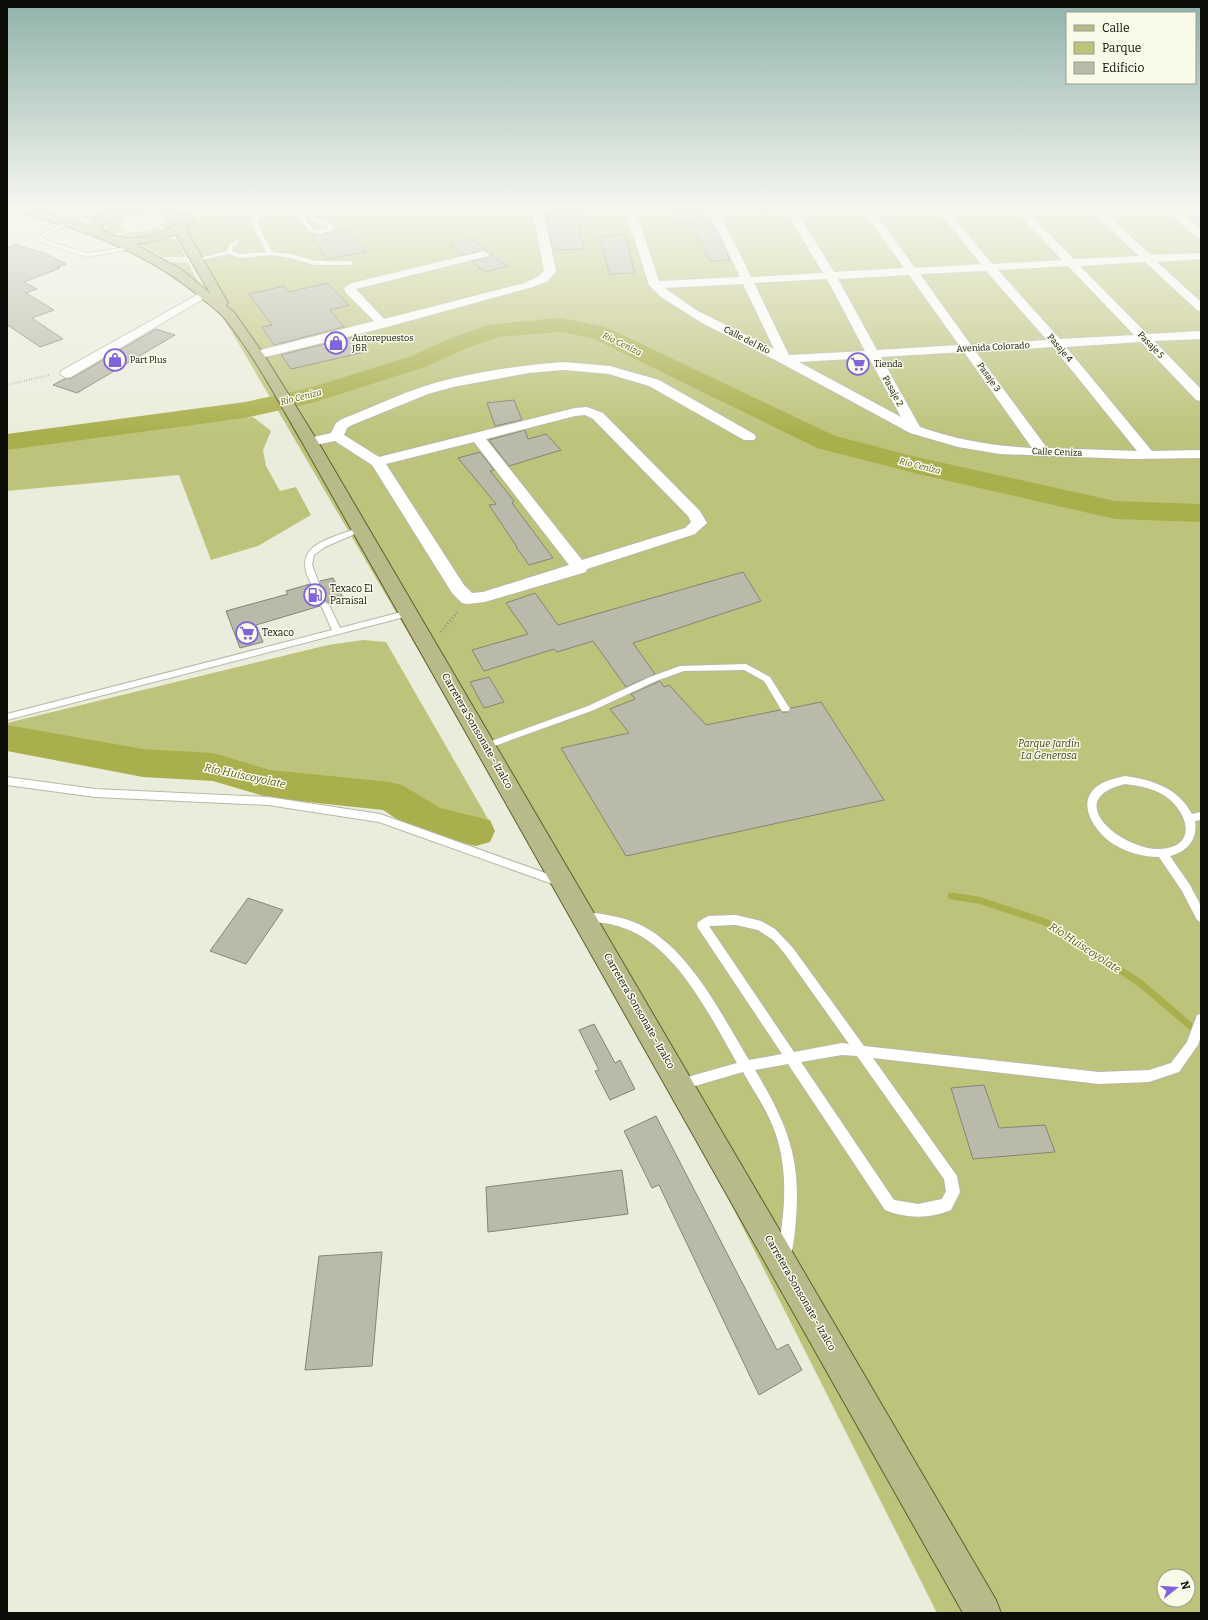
<svg xmlns="http://www.w3.org/2000/svg" width="1208" height="1620" font-family="Bitter,serif">
	<style>
		.green { fill: #bec37c; fill-rule: evenodd }
		.lines { fill: none; stroke-linecap: round; stroke-linejoin: round }
		.stream { stroke: #aaaf4d; stroke-width: 7 }
		.river { fill: #aaaf4d; fill-rule: evenodd }
		.building { fill: #b9baa9; stroke: #848575 }
		.lane-casing { stroke: #b7b8a7; stroke-width: 2 }
		.street-casing { stroke: #b7b8a7; stroke-width: 2 }
		.secondary-casing { stroke: #b7b8a7; stroke-width: 2 }
		.primary-casing { stroke: #5d602a; stroke-width: 2 }
		.path-far1 { stroke: #8e8f83; stroke-width: 2; stroke-dasharray: 0.5 2; stroke-linecap: butt }
		.path { stroke: #8e8f83; stroke-width: 2.5; stroke-dasharray: 1 2.5; stroke-linecap: butt }
		.lane { fill: #fff; fill-rule: evenodd }
		.street { fill: #fff; fill-rule: evenodd }
		.secondary { fill: #dbdcc4; fill-rule: evenodd }
		.primary { fill: #b8ba89; fill-rule: evenodd }
		.labels { text-anchor: middle; dominant-baseline: central; stroke-width: 3; stroke-linejoin: round; paint-order: stroke }
		.far-poi-label { font-size: 9px; fill: #0e0e09; stroke: #f9fbe9; text-anchor: start }
		.far-street-label { font-size: 9px; fill: #0e0e09; stroke: #f9fbe9 }
		.far-water-label { font-size: 9px; font-style: italic; fill: #585b13; stroke: #f9fbe9 }
		.poi-label { font-size: 10px; fill: #0e0e09; stroke: #f9fbe9; text-anchor: start }
		.street-label { font-size: 10px; fill: #0e0e09; stroke: #f9fbe9 }
		.park-label { font-size: 10px; font-style: italic; fill: #3c3e15; stroke: #f9fbe9 }
		.water-label { font-size: 11px; font-style: italic; fill: #585b13; stroke: #f9fbe9 }
	</style>
	<rect width="100%" height="100%" fill="#ebeddc"/>
	<path class="green" d="M44 206H124L105 213 93 221Z
		M160 206H1201V1613H937L659 1061 172 230 161 227 167 221 161 215 163 213 130 217 122 214 140 210 161 209ZM1164 1576H1188V1600H1164Z
		M119 215 127 218 119 225 120 227 124 230 114 235 108 231 106 227 109 222Z
		M158 228 167 231 142 237 117 236C130 230 144 233 158 228Z
		M170 239H176L186 257H163L139 244Z
		M174 262 188 263 200 286 170 263Z
		M253 417 271 431 263 450 266 466 280 491 296 487 311 515 258 546 211 560 179 475 7 491V449L123 432Z
		M363 640 386 642 488 819 433 814 394 789 272 781 215 764 146 761 7 726V723L328 645Z"/>
	<g class="lines">
		<path class="stream" d="M951 896 978 900 1045 922 1140 983 1201 1035"/>
		<path class="river" d="M560 318 606 327 835 436 921 458 1115 501 1201 504V522L1115 519 918 474 817 448 592 338 560 332 499 337 465 349 425 367 312 403 245 418 7 450V434L245 402 306 389 409 357 449 339 488 325Z
			M7 725 143 749 213 753 270 770 391 782 404 786 440 808 490 820 495 831 490 842 476 846 430 836 416 832 383 810 270 798 213 781 143 777 7 751Z"/>
	</g>
	<path class="building" d="M672 206H700L712 230 716 229 730 260 710 261 690 222 677 223Z
		M576 212 584 249 553 250 545 213Z
		M225 215 242 216 232 231Z
		M350 230 366 252 327 259 311 236Z
		M625 235 635 273 609 274 600 236Z
		M471 239 487 251 484 250 463 255 450 244Z
		M16 245 44 253 66 264 57 267 60 268 24 282 37 289 26 293 54 310 32 318 63 339 40 347 9 326 7 327V248Z
		M490 254 508 266 485 272 472 262 488 257Z
		M327 283 349 305 330 310 344 327 274 345 262 327 272 325 249 294 284 286 289 292Z
		M156 329 175 335 77 393 53 385 64 379 72 378Z
		M352 337 365 352 291 369 281 355Z
		M514 400 522 420 495 426 487 403Z
		M525 430 528 439 546 434 561 450 509 466 489 440Z
		M480 452 494 470 490 471 514 501 512 503 553 558 529 565 516 547H517L489 505 496 504 458 458Z
		M743 572 761 601 633 643 655 674 626 687 593 641 557 652 554 649 484 671 472 650 528 634 506 603 535 593 558 625Z
		M333 578 344 599 329 603 325 600 320 604V606L256 625 263 642 240 648 226 611 288 594 286 591 310 584 312 586H318L320 581Z
		M489 677 504 702 484 708 470 682Z
		M660 681 664 687 669 685 706 725 780 710 782 712H788L791 708 821 702 884 800 626 856 561 748 629 733 610 709 635 699 631 694Z
		M248 898 283 910 246 964 210 951Z
		M594 1024 615 1063 620 1060 635 1089 610 1100 595 1071 599 1070 579 1030Z
		M984 1085 999 1128 1045 1125 1055 1152 973 1159 951 1088Z
		M656 1116 777 1350 788 1344 802 1370 759 1395 659 1185 652 1188 624 1131Z
		M622 1170 628 1214 488 1232 486 1187Z
		M382 1252 372 1366 305 1370 319 1256Z"/>
	<g class="lines">
		<g class="lane-casing">
			<path id="lane" d="M22 207 24 210 7 217V213Z
				M293 208H297L313 229 320 230 328 228V225L312 221 305 208H309L316 219 332 223 334 229 320 234 309 231Z
				M257 209 260 211 257 223 272 252 291 254 315 261H350L353 263 350 265H315L290 258 270 255 240 258 229 254 196 261V259L227 251 229 245 237 240 240 242 233 247 232 251 240 254 267 252 251 223 254 211Z
				M68 220 70 223 43 237 45 240 87 253 133 246 136 248 87 257 41 242 37 237Z
				M357 528H360L364 530 325 547 314 555 312 565 319 583 318 585H312C289 545 328 540 357 528Z
				M325 602 329 605 340 628 409 610 413 613 412 615 7 720V714L332 630 321 605Z
				M746 664 770 677 790 709 788 711H782L764 681 744 670 684 671 656 681 594 710 489 748 486 749 481 746 483 744 588 706 650 677 680 666Z
				M1125 776C1153 780 1178 788 1192 814L1201 812V820L1195 821C1198 839 1187 852 1170 856L1190 885 1201 906V922L1197 920 1182 891 1159 857C1144 857 1128 853 1115 845 1096 834 1073 802 1099 785 1107 780 1116 778 1125 776ZM1125 784C1139 786 1153 788 1165 796 1191 814 1197 850 1157 849 1118 847 1062 799 1125 784Z
				M7 777 95 789 268 797 380 814 565 880 566 883 565 886 561 887 379 822 268 805 95 797 7 785Z
				M585 912C603 914 619 916 636 923 688 945 721 1014 749 1060L782 1054 698 928 697 925 698 922 708 916 736 915 761 921 775 929 793 948 864 1046 1099 1072 1149 1070 1171 1063 1187 1042 1197 1015 1201 1014V1036L1198 1045 1179 1072 1149 1082 1099 1084 873 1058 957 1176 960 1192 951 1210C929 1219 907 1219 885 1210L788 1064 755 1070C786 1122 801 1156 796 1218 795 1231 794 1247 789 1260L784 1262 779 1260 777 1255C785 1214 789 1171 775 1132 768 1111 754 1092 743 1072L681 1090 677 1088 675 1084 677 1080 737 1063C711 1018 679 951 629 930 621 927 611 923 602 923 595 922 588 923 581 920L580 917 581 914ZM736 925 758 930 773 940 785 954 849 1044 842 1043 794 1052 709 926ZM842 1055 857 1056 944 1179 946 1191 942 1199 918 1204 894 1200 801 1062Z"/>
		</g>
		<g class="street-casing">
			<path id="street" d="M532 206H542L556 271 548 281 533 287 387 327 257 359 251 355 253 352 374 321 346 293 344 288 352 283 484 251 489 254 488 256 356 289 384 319 525 283 537 277 544 271Z
				M624 206H634L659 281 740 277 706 206H716L751 277 823 273 783 206H793L834 272 904 268 860 206H870L915 268 981 264 934 206H944L992 264 1062 260 1011 206H1021L1074 259 1139 256 1086 206H1097L1151 255 1201 253V259L1157 262 1201 302V312L1197 310 1145 262 1080 266 1147 334 1201 331V339L1154 341 1201 389V401L1196 400 1141 342 1066 347 1152 451 1201 450V458L1131 459 1000 454 958 447 910 433 779 362 702 323 661 297 649 285ZM1068 266 1134 335 1060 339 998 270ZM986 271 1047 340 971 345 920 274ZM909 275 959 345 877 350 838 279ZM827 279 865 351 789 355 754 283ZM743 284 774 349 696 310 665 288ZM1053 347 1137 451 1047 448 976 352ZM964 352 1032 448C993 446 957 440 920 427L881 357ZM869 358 901 417 799 362Z
				M1162 206H1173L1201 230V238L1197 237Z
				M204 291 210 294 208 296 71 377 66 378 60 374 61 371Z
				M563 362 610 366 659 380 754 434 756 437 754 440H744L649 386 609 374 563 370 529 373 453 387 428 394 352 425 347 428 344 435 379 457 575 408 587 407 603 413 700 511 707 523 695 534 587 569 586 572 485 602 468 604 462 603 452 593 372 465 335 441 310 446 305 445 303 442 305 439 331 433 336 423 342 419C368 409 393 397 419 388 465 373 515 366 563 362ZM585 415 593 419 688 516 691 522 685 528 582 560 486 439 575 416ZM474 442 569 565 483 592 472 593 464 585 386 464Z"/>
		</g>
		<g class="secondary-casing">
			<path id="secondary" d="M181 206 243 209 305 206H377L371 209 243 215 175 211 173 209 175 207Z"/>
		</g>
		<g class="primary-casing">
			<path id="primary" d="M7 206C35 206 65 217 91 227 96 205 134 206 151 206L150 208 120 214 103 225 102 229C122 246 164 237 182 219 179 210 168 210 159 208L158 206C173 206 188 203 194 220L186 229 228 303 226 306 234 312 264 355 318 442 996 1600 1001 1613H963L302 442C278 401 255 356 225 319 218 310 206 303 198 295 140 248 78 228 7 209ZM177 234 179 240 210 293 182 270 135 244 157 241Z"/>
		</g>
		<path class="path-far1" d="M7 385 50 375"/>
		<path class="path" d="M441 632 458 611"/>
		<use href="#lane" class="lane"/>
		<use href="#street" class="street"/>
		<use href="#secondary" class="secondary"/>
		<use href="#primary" class="primary"/>
	</g>
	<linearGradient id="sky" x2="0" y2="1"><stop stop-color="#8fb2aa"/><stop offset="0.48" stop-color="#f6f7ef"/><stop offset="1" stop-color="#f6f7ef" stop-opacity="0"/></linearGradient>
	<rect width="1208" height="433" fill="url(#sky)"/>
	<defs>
		<g id="shop-ring" transform="scale(1.15)"><circle r="9.5" fill="#f9fbe9" stroke="#8263de" stroke-width="1.5"/><path d="M-5-2.5h2.3a2.7 3.5 0 0 1 5.4 0H5L5.5 6h-11ZM-1.5-2.5h3a1.5 2.3 0 0 0-3 0Z" fill="#8263de"/></g>
		<g id="supermarket-ring" transform="scale(1.15)"><circle r="9.5" fill="#f9fbe9" stroke="#8263de" stroke-width="1.5"/><path d="M-6-5.5h2.5l.6 2H6L4.5 2H-2.5L-4.4-4H-6ZM-1.5 3.2a1.3 1.3 0 1 0 .1 0ZM3 3.2a1.3 1.3 0 1 0 .1 0Z" fill="#8263de"/></g>
		<g id="fuel-ring" transform="scale(1.15)"><circle r="9.5" fill="#f9fbe9" stroke="#8263de" stroke-width="1.5"/><path d="M-5.5-6h7V0h2V4h1.3V-2.5L3-4.5l.8-.8L6-3V5H2.5V1h-1V6h-7ZM-4.2-4.7v3.2H.2V-4.7Z" fill="#8263de"/></g>
	</defs>
	<g fill-rule="evenodd">
		<use href="#shop-ring" x="336" y="343"/>
		<use href="#shop-ring" x="115" y="360"/>
		<use href="#supermarket-ring" x="858" y="364"/>
		<use href="#fuel-ring" x="315" y="595"/>
		<use href="#supermarket-ring" x="247" y="633"/>
	</g>
	<g class="labels">
		<g class="far-poi-label">
			<text x="352" y="338">Autorepuestos<tspan x="352" dy="10">J&amp;R</tspan></text>
			<text x="130" y="360">Part Plus</text>
			<text x="874" y="364">Tienda</text>
		</g>
		<g class="far-street-label">
			<text transform="translate(747 340) rotate(27)">Calle del Río</text>
			<text transform="translate(1151 345) rotate(46)">Pasaje 5</text>
			<text transform="translate(993 347) rotate(-3)">Avenida Colorado</text>
			<text transform="translate(1060 348) rotate(50)">Pasaje 4</text>
			<text transform="translate(989 377) rotate(55)">Pasaje 3</text>
			<text transform="translate(893 391) rotate(61)">Pasaje 2</text>
			<text transform="translate(1057 452) rotate(2)">Calle Ceniza</text>
		</g>
		<g class="far-water-label">
			<text transform="translate(622 344) rotate(26)">Río Ceniza</text>
			<text transform="translate(301 397) rotate(-14)">Río Ceniza</text>
			<text transform="translate(920 466) rotate(14)">Río Ceniza</text>
		</g>
		<g class="poi-label">
			<text x="330" y="589">Texaco El<tspan x="330" dy="12">Paraisal</tspan></text>
			<text x="262" y="633">Texaco</text>
		</g>
		<g class="street-label">
			<text transform="translate(477 731) rotate(60)">Carretera Sonsonate - Izalco</text>
			<text transform="translate(639 1011) rotate(60)">Carretera Sonsonate - Izalco</text>
			<text transform="translate(800 1293) rotate(60)">Carretera Sonsonate - Izalco</text>
		</g>
		<g class="park-label">
			<text x="1049" y="744">Parque Jardín<tspan x="1049" dy="12">La Generosa</tspan></text>
		</g>
		<g class="water-label">
			<text transform="translate(245 776) rotate(12)">Río Huiscoyolate</text>
			<text transform="translate(1085 948) rotate(33)">Río Huiscoyolate</text>
		</g>
	</g>
	<rect width="1208" height="1620" fill="none" stroke="#0e0e09" stroke-width="16"/>
	<rect x="1066" y="12" width="130" height="72" fill="#f9fbe9" stroke="#9b9c8f"/>
	<rect x="1074" y="25" width="20" height="6" fill="#b8ba89" stroke="#9b9c8f"/>
	<text x="1102" y="32" font-size="12" fill="#0e0e09">Calle</text>
	<rect x="1074" y="42" width="20" height="12" fill="#bec37c" stroke="#9b9c8f"/>
	<text x="1102" y="52" font-size="12" fill="#0e0e09">Parque</text>
	<rect x="1074" y="62" width="20" height="12" fill="#b9baa9" stroke="#9b9c8f"/>
	<text x="1102" y="72" font-size="12" fill="#0e0e09">Edificio</text>
	<g transform="translate(1176 1588) rotate(73)"><circle r="19" fill="#f9fbe9" stroke="#9b9c8f"/>
	<path d="M0-3L7 15L0 10L-7 15Z" fill="#8263de"/>
	<text y="-6" font-size="11" font-weight="bold" text-anchor="middle" fill="#0e0e09">N</text>
	</g>
</svg>
